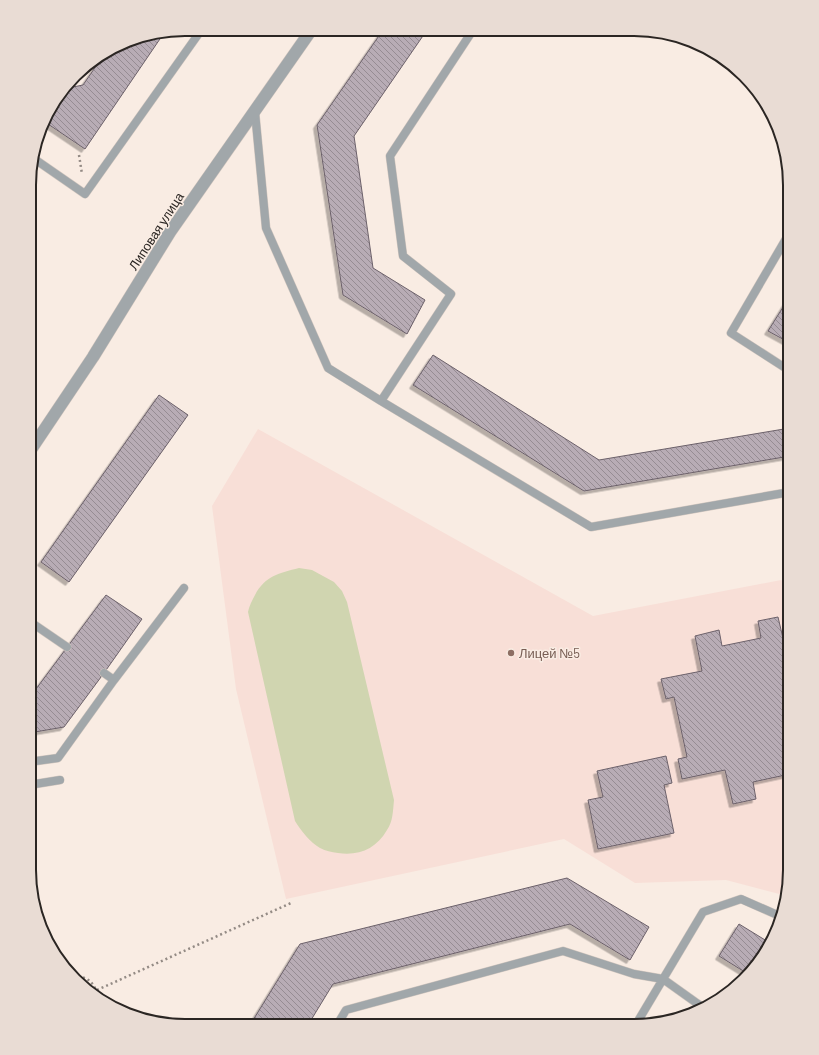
<svg xmlns="http://www.w3.org/2000/svg" width="819" height="1055" font-family="Barlow,sans-serif">
	<style>
		.education { fill: #f8dfd7 }
		.garden { fill: #d0d5b0 }
		.building { fill: url(#building-back-hatch); stroke: #6c616a; filter: url(#shadow) }
		.lines { fill: none; stroke-linecap: round; stroke-linejoin: round }
		.lane-casing { stroke: #d4c8c0; stroke-width: 9 }
		.street-casing { stroke: #d4c8c0; stroke-width: 13 }
		.path { stroke: #948b85; stroke-width: 2.5; stroke-dasharray: 2 3; stroke-linecap: butt }
		.lane { stroke: #a1a7aa; stroke-width: 8 }
		.street { stroke: #a1a7aa; stroke-width: 12 }
		.education-dot { fill: #8d6e63; stroke: #f9ece3; stroke-width: 1.5 }
		.labels { text-anchor: middle; dominant-baseline: central; stroke-width: 3; stroke-linejoin: round; paint-order: stroke }
		.street-label { font-size: 13px; fill: #2b2623; stroke: #f9ece3 }
		.education-label { font-size: 13px; fill: #785e54; stroke: #f9ece3; text-anchor: start }
		.rim { fill: none; stroke: #2b2623; stroke-width: 2 }
	</style>
	<defs>
		<pattern id="building-back-hatch" width="6" height="6" patternUnits="userSpaceOnUse"><rect width="6" height="6" fill="#b8acb5"/><path d="M-1 5l2 2M0 0l6 6M5-1l2 2" fill="none" stroke="#968c93"/></pattern>
		<filter id="shadow"><feDropShadow dx="-3.5" dy="3.5" stdDeviation="0" flood-color="#0004"/></filter>
	</defs>
	<rect width="100%" height="100%" fill="#f9ece3"/>
	<path class="education" d="M258 429 593 616 781 580 790 586V880L787 896 726 880 635 883 564 839 286 899 236 689 212 506Z"/>
	<path class="garden" d="M299 568 312 570 334 582 342 591 347 602 394 800C393 810 393 822 387 830 376 849 359 856 338 853 331 852 326 851 320 848 310 842 301 831 295 821L248 612C249 606 252 601 255 595 265 576 279 573 299 568Z"/>
	<path class="building" d="M383 30H427L354 136 373 268 425 300 407 334 343 295 317 125Z
		M164 33 85 149 45 122 50 107 66 87 68 88 83 85 103 56 135 37Z
		M790 296V343L768 331Z
		M433 355 599 460 790 428V456L584 491 413 385Z
		M159 395 188 415 69 582 41 562Z
		M106 595 142 619 104 673 64 727 29 733V690L36 689Z
		M778 617 786 651H790V774L753 782 756 799 733 804 725 770 682 779 678 759 687 757 674 697 666 699 661 679 702 671 695 636 719 630 722 646 761 638 758 621Z
		M666 756 672 783 664 785 674 833 598 849 588 800 603 797 597 771Z
		M567 878 649 927 630 960 570 924 333 984 308 1025H250L300 944Z
		M739 924 770 943 764 957 748 974 719 956Z"/>
	<g class="lines">
		<g class="lane-casing">
			<path id="lane" d="M473 30 390 156 403 256 451 294 381 401 591 527 790 492
				M255 112 266 228 328 368 381 401
				M33 158 85 194 202 29
				M790 371 731 333 790 232
				M29 621 67 647
				M104 673 114 680
				M29 762 58 758 114 680 184 588
				M29 785 60 780
				M337 1025 346 1010 563 951 634 974 663 979 705 1009
				M635 1026 703 912 741 899 782 917"/>
		</g>
		<g class="street-casing">
			<path id="street" d="M30 451 93 357 170 232 312 29"/>
		</g>
		<path class="path" d="M79 155 82 174
			M44 935 53 950
			M73 977C89 975 96 985 98 999
			M97 990 291 903"/>
		<use href="#lane" class="lane"/>
		<use href="#street" class="street"/>
	</g>
	<circle class="education-dot" cx="511" cy="653" r="4"/>
	<g class="labels">
		<g class="street-label">
			<text transform="translate(156 231) rotate(-57)">Липовая улица</text>
		</g>
		<g class="education-label">
			<text x="519" y="653">Лицей №5</text>
		</g>
	</g>
	<path d="M0 0H819V1055H0ZM185 36H634A149 149 0 0 1 783 185V870A149 149 0 0 1 634 1019H185A149 149 0 0 1 36 870V185A149 149 0 0 1 185 36Z" fill="#e9dcd4" fill-rule="evenodd"/>
	<path class="rim" d="M185 36H634A149 149 0 0 1 783 185V870A149 149 0 0 1 634 1019H185A149 149 0 0 1 36 870V185A149 149 0 0 1 185 36Z"/>
</svg>
